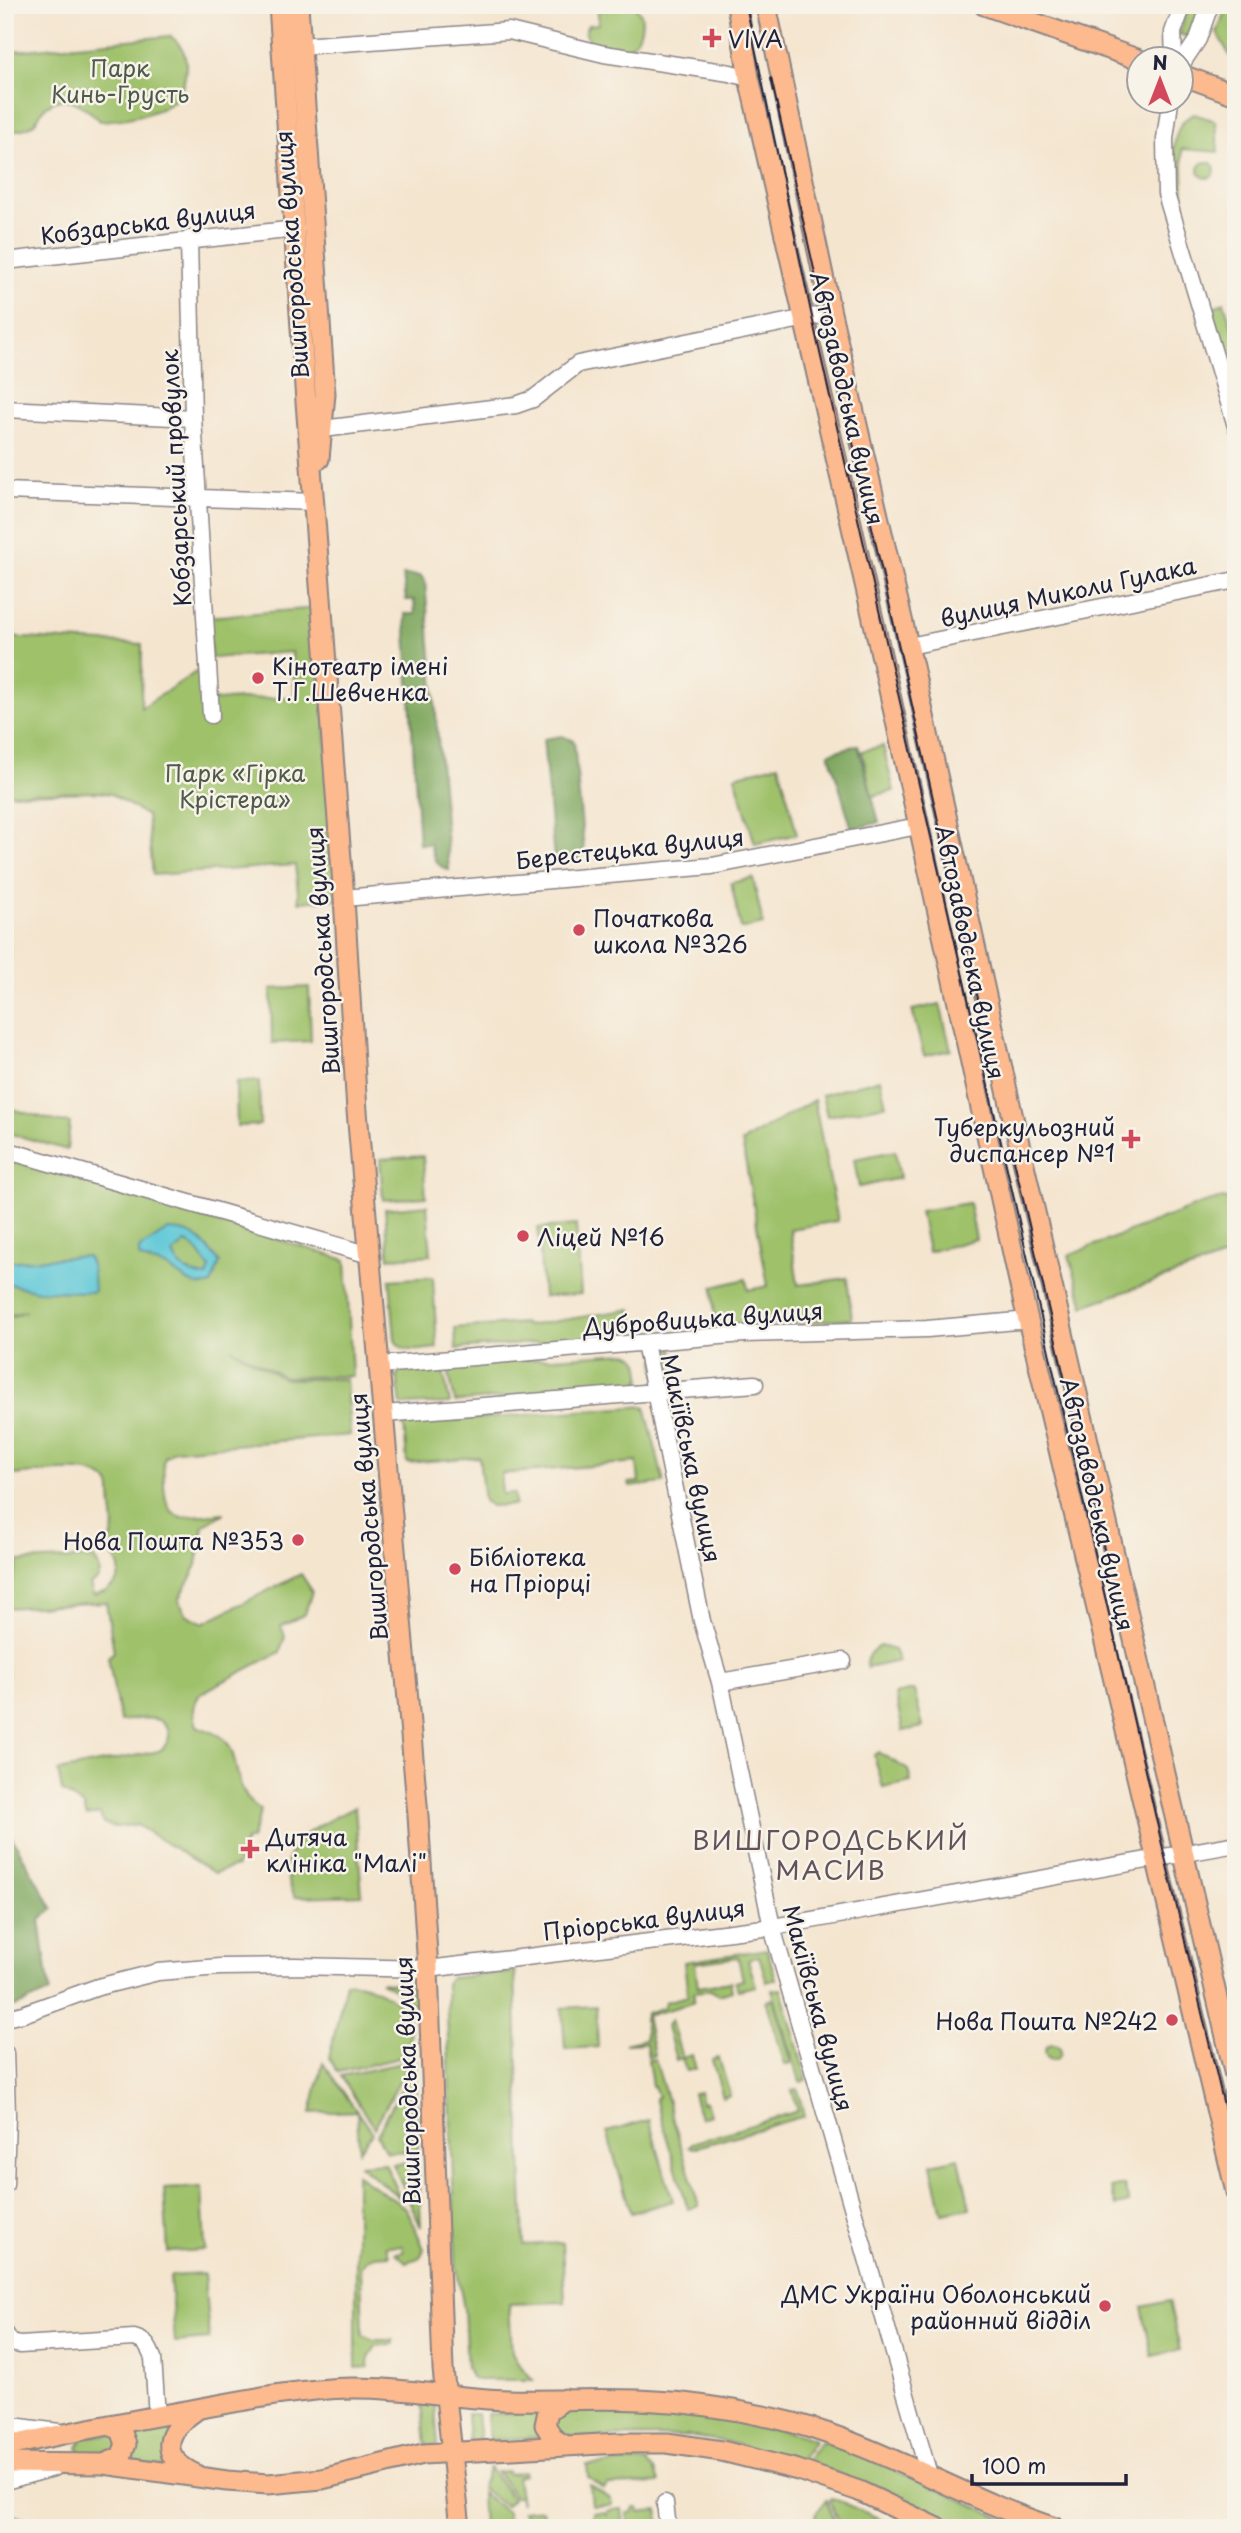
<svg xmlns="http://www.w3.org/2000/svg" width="1241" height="2533" font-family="'Playpen Sans',sans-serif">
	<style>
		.green { fill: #9fc16a; stroke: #607252; stroke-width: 2 }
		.forest { fill: #7fa75e; stroke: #50644c; stroke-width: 2 }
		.water { fill: #5dc8d7; stroke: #407589; stroke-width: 2; fill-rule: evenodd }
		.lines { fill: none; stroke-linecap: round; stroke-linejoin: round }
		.minor-casing { stroke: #8b8485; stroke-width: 19 }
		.major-casing { stroke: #8b8485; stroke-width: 23 }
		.minor { stroke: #fff; stroke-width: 16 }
		.major { stroke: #fcba8e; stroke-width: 19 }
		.tram { stroke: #22223b; stroke-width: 2 }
		.poi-dot { fill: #d1495b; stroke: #f7f3e8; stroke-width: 2.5 }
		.labels { text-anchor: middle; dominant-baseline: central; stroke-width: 5; stroke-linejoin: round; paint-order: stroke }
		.poi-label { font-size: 23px; fill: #22223b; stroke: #f7f3e8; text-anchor: start }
		.park-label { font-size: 23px; fill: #4e5a4b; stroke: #f7f3e8 }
		.street-label { font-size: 23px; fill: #22223b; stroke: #f7f3e8 }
		.quarter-label { font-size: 26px; letter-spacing: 2px; fill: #645259; stroke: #f7f3e8 }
	</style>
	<rect width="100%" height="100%" fill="#f7f3e8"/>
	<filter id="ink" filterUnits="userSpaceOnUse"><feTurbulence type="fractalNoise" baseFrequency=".0143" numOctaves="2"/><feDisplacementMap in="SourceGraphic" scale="14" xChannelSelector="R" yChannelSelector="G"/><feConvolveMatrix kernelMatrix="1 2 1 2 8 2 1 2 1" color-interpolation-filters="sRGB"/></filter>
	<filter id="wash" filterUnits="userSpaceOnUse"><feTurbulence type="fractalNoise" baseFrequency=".00686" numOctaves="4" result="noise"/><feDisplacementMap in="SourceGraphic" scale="28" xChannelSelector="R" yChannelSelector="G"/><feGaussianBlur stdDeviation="1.57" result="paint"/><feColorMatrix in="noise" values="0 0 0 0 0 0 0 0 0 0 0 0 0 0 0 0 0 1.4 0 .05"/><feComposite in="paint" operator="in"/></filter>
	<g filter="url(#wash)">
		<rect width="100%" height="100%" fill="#f4e5cf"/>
		<path class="green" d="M597 5C607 5 622 2 631 5 648 11 642 34 633 44 629 48 623 50 618 52 603 48 589 47 585 31L588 25 599 24Z
			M1189 5H1206L1194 39 1179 34Z
			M1227 5H1236V58L1230 56 1217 33Z
			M170 36C182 44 187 54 186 68 185 77 184 86 179 94 169 114 120 120 100 121 84 105 62 88 42 111 39 115 37 122 32 125 25 130 14 131 5 132V52Z
			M1194 114 1216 121 1218 152 1182 149 1184 198 1181 208C1174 183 1164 125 1194 114Z
			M1199 170a8 8 0 1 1 16 0a8 8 0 1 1-16 0Z
			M1224 302 1236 340V389L1211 309Z
			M317 608 337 899 299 902 295 865 153 875 147 816 111 794 99 792 5 794V637L142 644 141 708 199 670 202 701 295 697 292 652 211 658 208 617Z
			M883 746 894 791 872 796 862 751Z
			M779 764 797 834 755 844 735 776Z
			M753 878 763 924 741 929 731 883Z
			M309 987 311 1041 272 1043 271 989Z
			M940 1004 951 1050 924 1056 912 1010Z
			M880 1079 886 1105 827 1116 822 1095Z
			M259 1081 260 1125 237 1126 236 1082Z
			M814 1100 838 1221 790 1229 798 1285 847 1278 852 1319 715 1328 713 1287 746 1279 748 1290 768 1286 742 1142Z
			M5 1107 59 1122 70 1123 67 1150 5 1132Z
			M895 1151 900 1178 859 1187 854 1159Z
			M423 1156 426 1197 383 1200 380 1159Z
			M18 1161 346 1260 352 1376 284 1377 231 1348 284 1379H346L350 1435 175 1450 165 1457 163 1463C165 1482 160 1510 181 1517L225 1513 203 1526 197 1565 179 1600 186 1614 203 1623 301 1574 312 1591 305 1614 281 1626 285 1636 280 1652 201 1693C192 1704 193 1713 197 1726 205 1730 216 1732 223 1738 243 1757 229 1790 261 1810L251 1840H246L237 1866 214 1873 137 1825 114 1827 103 1823 100 1814 86 1816 84 1806 62 1791 58 1771 159 1751C166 1746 170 1741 169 1733 165 1711 136 1720 120 1721L108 1657 114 1652 106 1602 5 1608V1593L11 1586 19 1561 93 1558C101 1567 104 1579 90 1584L93 1595C122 1590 129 1565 104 1548 117 1536 114 1524 112 1508 111 1501 112 1491 110 1486 98 1459 30 1476 5 1475V1326L11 1317 26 1311 10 1315 5 1323V1167Z
			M1223 1198 1229 1200 1236 1213V1253L1084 1306 1069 1255 1201 1204Z
			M969 1203 976 1239 928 1252 920 1211Z
			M427 1205 431 1255 389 1258 385 1209Z
			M576 1225 581 1294 543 1297 538 1228Z
			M433 1277 437 1348C423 1349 401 1356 395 1339L390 1280Z
			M632 1309 633 1335 456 1349 455 1328 525 1323 526 1326Z
			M668 1349H673L672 1386 658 1382 655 1360Z
			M627 1353C640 1355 641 1368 641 1379L635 1387 455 1402 447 1365Z
			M442 1366 450 1403 401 1405 397 1376 400 1370Z
			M645 1406 664 1483 630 1487 629 1483 639 1482 637 1462 501 1474 502 1494 514 1493 515 1505 491 1506 484 1501 479 1457 407 1463 404 1424Z
			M880 1646 894 1650 899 1661 867 1668C865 1657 870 1651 880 1646Z
			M914 1690 923 1727 903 1731 895 1694Z
			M878 1752 908 1770 911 1782 883 1788 874 1755Z
			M355 1807 362 1895 295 1897C292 1890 286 1879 287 1871 287 1835 329 1821 355 1807Z
			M767 1949 776 1979 767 1982 759 1956 748 1960 756 1986 738 1990 735 1982 743 1980 738 1957 695 1963 698 1987 730 1982 732 1991 718 1995 711 1990 694 1992V2000L691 2003 646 2016 654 2055 648 2057 646 2043 625 2044 646 2039 644 2019 646 2013 664 2007 665 2002 688 1996 684 1962Z
			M515 1972 524 2245 562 2243 565 2302 509 2304 512 2352 517 2362 533 2380H476L471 2377 467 2367 464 2309 456 2266 446 1984 450 1978Z
			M346 1982C367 1982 404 1998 409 2022 411 2032 408 2046 408 2056L338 2072 329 2058Z
			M380 1982 409 1985 413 1988 417 2003H410L399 1991Z
			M781 1989 807 2080 800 2082 772 1990Z
			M773 1999 791 2060V2063L785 2065 766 2001Z
			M596 2006 598 2047 565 2049 562 2008Z
			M671 2020 682 2058 692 2055 696 2069 686 2071 682 2058 676 2060 667 2026Z
			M1045 2052a8 8 0 1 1 16 0a8 8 0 1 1-16 0Z
			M719 2058 730 2095 723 2097 712 2060Z
			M655 2059 699 2206 688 2209 655 2098 658 2097 654 2086H652L648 2060Z
			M411 2061 374 2128 341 2076Z
			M323 2063 372 2133 359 2150 357 2111 311 2113Z
			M415 2063 418 2151 386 2152 377 2134Z
			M798 2089 804 2116 694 2148 689 2147 692 2143 798 2111 792 2090Z
			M699 2092 702 2103 706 2102 710 2115 700 2118 693 2094Z
			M649 2120 673 2201 631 2213 607 2132Z
			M959 2158 970 2208 942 2213 931 2164Z
			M385 2163 399 2197 359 2165Z
			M418 2163 421 2227 393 2164Z
			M356 2174 407 2209 424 2249 420 2258 406 2262 396 2253 403 2252V2246H386L389 2255C377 2255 367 2255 361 2268L363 2335 373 2340H393V2344L376 2346 369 2357V2367L356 2368Z
			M1124 2185 1129 2203 1116 2206 1111 2188Z
			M202 2187 205 2250 168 2252 164 2189Z
			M204 2274 209 2339 175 2342 170 2276Z
			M1169 2301 1180 2350 1152 2356 1142 2307Z
			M422 2404 435 2406 438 2445H426Z
			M560 2411C627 2410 692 2412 758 2426 777 2429 797 2433 815 2440L800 2461 723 2441 687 2436 565 2437 553 2426 555 2415Z
			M541 2412 545 2437 489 2440 487 2414Z
			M467 2414H477L480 2441H469Z
			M171 2424 174 2467 128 2462C137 2450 134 2444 129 2432Z
			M110 2434 118 2436V2456C105 2456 86 2462 78 2448L83 2437Z
			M821 2441 876 2462 1025 2528H960L873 2487 805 2462Z
			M647 2462 655 2472 659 2483 608 2485 604 2489 588 2477 587 2465Z
			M489 2467 512 2499 505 2506 481 2488Z
			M507 2471 508 2474 524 2472 525 2475 517 2477 521 2504 519 2497H514L497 2472Z
			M590 2485 611 2499 612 2505 592 2506Z
			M481 2492 506 2512 507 2528H483Z
			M831 2498 902 2528H845L839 2522 829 2500Z
			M826 2500 834 2519 831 2520 833 2528H818L816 2514Z
			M634 2508H639L640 2512 658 2510 662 2528H629L627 2513 634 2512Z
			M542 2509 544 2528H535L522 2511Z
			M622 2509 624 2528H596L595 2522 587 2523V2528H582L585 2522 593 2518V2513L604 2512 607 2514V2511Z
			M5 2513 24 2518 33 2528H5Z"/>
		<path class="forest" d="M403 575 421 576 425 582 449 870C435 866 433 857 430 844H419L405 614H415L414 600H406Z
			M562 736 574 741 584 850 578 860 554 858 543 739Z
			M858 745 879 822 852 829 829 753Z
			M5 1825 53 1909 40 1920 50 1992 15 2007 5 2008Z"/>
		<path class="water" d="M168 1230C196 1230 203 1242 220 1263L211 1284C194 1291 180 1274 165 1266 157 1262 147 1263 139 1257V1249ZM186 1243 194 1247 210 1268 207 1277C191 1275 178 1269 173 1253Z
			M86 1256C94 1264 93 1280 94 1291L91 1292 38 1291 5 1283V1262Z"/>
	</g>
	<g filter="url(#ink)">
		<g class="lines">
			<g class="minor-casing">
				<path id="minor" d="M301 46 509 31 604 54 730 73 749 78
					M1174 60 1173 32 1183 5
					M1182 63 1198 39 1210 5
					M1170 102 1165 139 1166 194 1236 426
					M189 239 193 418 211 715
					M5 261 296 229
					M5 409 193 418
					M323 429 516 405 533 399 578 364 831 313
					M5 491 314 502
					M909 646 1236 580
					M344 898 712 866 918 826
					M5 1150 370 1255
					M645 1343 702 1621 720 1682 772 1927 929 2475
					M380 1365 744 1334 927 1329 1029 1320
					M384 1414 755 1384
					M720 1682 843 1661
					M5 2018 23 2014 98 1987 158 1972 220 1967 295 1966 428 1969 772 1927 1236 1844
					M5 2053 7 2115 5 2185
					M5 2333 11 2343 20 2345 134 2338C146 2341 149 2348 153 2358L157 2416
					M5 2425 59 2432
					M5 2481 53 2468
					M665 2503 668 2528"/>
			</g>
			<g class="major-casing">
				<path id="major" d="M279 5 306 402 344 898 357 1111 418 1816 428 1969 443 2369 460 2528
					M298 5 325 394 319 459
					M737 5 749 78 884 667 1023 1299 1236 2192
					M766 5 831 313 912 662 1012 1113 1236 2080
					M984 5 1140 60
					M1182 75 1236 95
					M565 2399 548 2411 545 2425 554 2439 566 2446
					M195 2411C166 2431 157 2456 195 2474
					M5 2447C67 2432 129 2421 191 2410 245 2400 297 2389 352 2388 405 2387 456 2399 509 2400 552 2401 595 2398 639 2400 691 2402 743 2410 794 2423 885 2448 965 2499 1055 2528
					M5 2463 104 2464 227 2481 268 2484 322 2479 423 2454 619 2443H667L722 2451 798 2470 859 2491 938 2528
					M104 2464 121 2457 126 2444 121 2430 109 2425"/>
			</g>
			<use href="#minor" class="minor"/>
			<use href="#major" class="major"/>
			<path class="tram" d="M746 5 815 331 1160 1836 1236 2156
				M771 78 979 1003
				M1011 1147 1104 1549"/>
		</g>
	</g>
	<g class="poi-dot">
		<path d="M708.5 27.5h7v7h7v7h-7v7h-7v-7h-7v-7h7z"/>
		<circle cx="258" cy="678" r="7"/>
		<circle cx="579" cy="930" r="7"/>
		<path d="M1127.5 1128.5h7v7h7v7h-7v7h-7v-7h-7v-7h7z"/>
		<circle cx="523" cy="1236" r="7"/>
		<circle cx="298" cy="1540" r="7"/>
		<circle cx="455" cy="1569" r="7"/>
		<path d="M246.5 1838.5h7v7h7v7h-7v7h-7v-7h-7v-7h7z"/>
		<circle cx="1172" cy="2020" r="7"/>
		<circle cx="1105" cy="2306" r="7"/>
	</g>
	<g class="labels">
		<g class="poi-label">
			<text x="728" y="38">VIVA</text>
			<text x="272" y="665">Кінотеатр імені<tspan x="272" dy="26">Т.Г.Шевченка</tspan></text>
			<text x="593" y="917">Початкова<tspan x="593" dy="26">школа №326</tspan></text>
			<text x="1115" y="1126" text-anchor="end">Туберкульозний<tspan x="1115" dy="26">диспансер №1</tspan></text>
			<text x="537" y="1236">Ліцей №16</text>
			<text x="284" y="1540" text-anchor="end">Нова Пошта №353</text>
			<text x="469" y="1556">Бібліотека<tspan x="469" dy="26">на Пріорці</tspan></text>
			<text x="266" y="1836">Дитяча<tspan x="266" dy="26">клініка "Малі"</tspan></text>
			<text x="1158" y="2020" text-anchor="end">Нова Пошта №242</text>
			<text x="1091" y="2293" text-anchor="end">ДМС України Оболонський<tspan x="1091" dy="26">районний відділ</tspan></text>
		</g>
		<g class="park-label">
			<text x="120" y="67">Парк<tspan x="120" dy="26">Кинь-Грусть</tspan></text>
			<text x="235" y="772">Парк «Гірка<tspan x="235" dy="26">Крістера»</tspan></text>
		</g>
		<g class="street-label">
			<text transform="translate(148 222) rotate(-7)">Кобзарська вулиця</text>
			<text transform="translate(291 255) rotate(-94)">Вишгородська вулиця</text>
			<text transform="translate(848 398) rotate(77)">Автозаводська вулиця</text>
			<text transform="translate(175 478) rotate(-93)">Кобзарський провулок</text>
			<text transform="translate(1068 591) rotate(-12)">вулиця Миколи Гулака</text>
			<text transform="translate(630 848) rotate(-6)">Берестецька вулиця</text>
			<text transform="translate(322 951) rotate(-94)">Вишгородська вулиця</text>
			<text transform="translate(971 952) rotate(78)">Автозаводська вулиця</text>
			<text transform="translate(703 1318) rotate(-4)">Дубровицька вулиця</text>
			<text transform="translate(692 1458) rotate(78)">Макіївська вулиця</text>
			<text transform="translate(1098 1504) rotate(77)">Автозаводська вулиця</text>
			<text transform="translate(368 1517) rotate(-95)">Вишгородська вулиця</text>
			<text transform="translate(644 1919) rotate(-7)">Пріорська вулиця</text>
			<text transform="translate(819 2008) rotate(75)">Макіївська вулиця</text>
			<text transform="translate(407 2081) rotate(-92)">Вишгородська вулиця</text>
		</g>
		<g class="quarter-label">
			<text x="831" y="1839">ВИШГОРОДСЬКИЙ<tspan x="831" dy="30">МАСИВ</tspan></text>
		</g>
	</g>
	<rect width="1241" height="2533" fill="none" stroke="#f7f3e8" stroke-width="28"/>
	<g transform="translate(1160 80)"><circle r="33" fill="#f7f3e8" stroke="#a29fa3" stroke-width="2"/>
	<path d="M0-5L12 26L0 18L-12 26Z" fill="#d1495b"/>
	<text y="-10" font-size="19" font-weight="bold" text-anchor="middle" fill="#22223b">N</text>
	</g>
	<path d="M972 2474v10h154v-10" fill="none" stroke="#22223b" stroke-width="3.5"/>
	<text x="982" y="2474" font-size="21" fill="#22223b" stroke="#f7f3e8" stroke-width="5" paint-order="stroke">100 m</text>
</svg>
